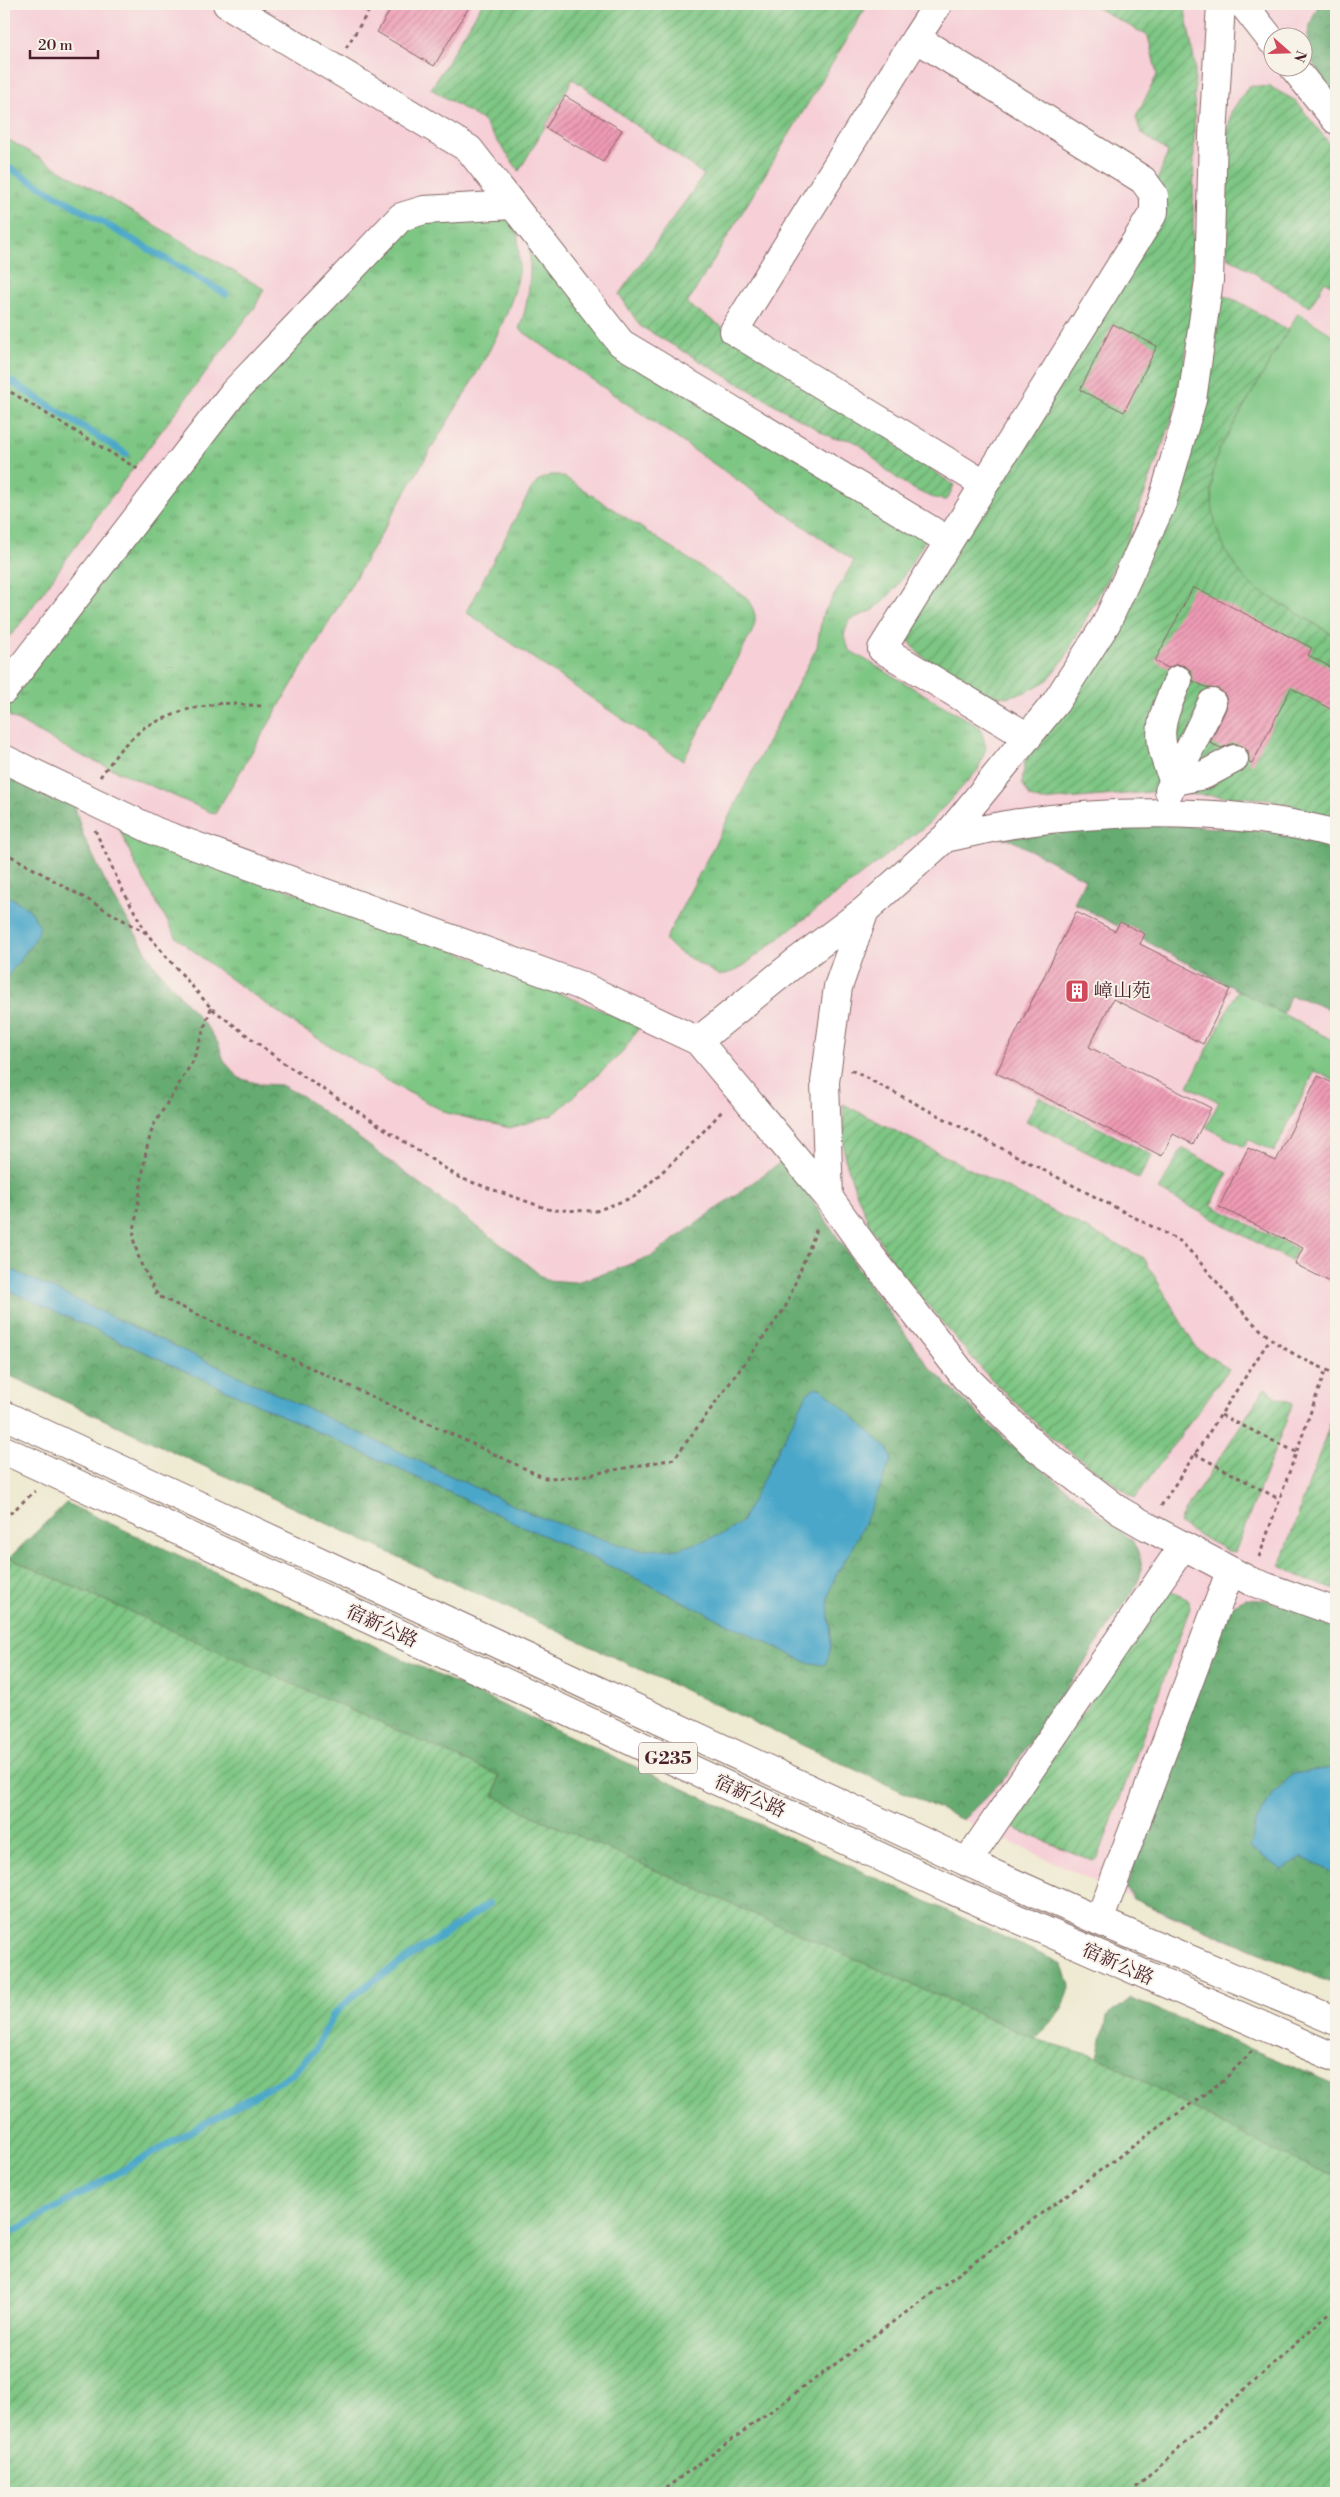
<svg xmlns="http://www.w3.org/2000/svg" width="1340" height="2497" font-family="'Libre Bodoni','Noto Serif SC',serif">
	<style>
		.built { fill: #f6cfd7; fill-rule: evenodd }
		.grass { fill: url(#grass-tufts); stroke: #647257 }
		.forest { fill: url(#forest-crowns); stroke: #58654e }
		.garden { fill: url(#garden-furrows); stroke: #647257 }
		.pitch { fill: #7dc683; stroke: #647257 }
		.water { fill: #4ba7c9; stroke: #4a637a }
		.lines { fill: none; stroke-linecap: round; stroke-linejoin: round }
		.stream { stroke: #4ba7c9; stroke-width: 7 }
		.building { fill: url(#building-hatch) }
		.minor-casing { stroke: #846665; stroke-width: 30 }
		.highway-casing { stroke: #846665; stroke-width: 30 }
		.path { stroke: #846665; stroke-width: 3; stroke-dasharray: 4 4; stroke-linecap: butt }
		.minor { stroke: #fff; stroke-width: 28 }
		.highway { stroke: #fff; stroke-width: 28 }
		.labels { text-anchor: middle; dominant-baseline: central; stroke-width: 4; stroke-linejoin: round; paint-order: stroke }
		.shield { fill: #f7f3e8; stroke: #7e5f64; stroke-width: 1 }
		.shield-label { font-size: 18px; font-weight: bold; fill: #4a1f2b }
		.poi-label { font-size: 19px; fill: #4a1f2b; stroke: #f7f3e8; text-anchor: start }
		.street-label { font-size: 19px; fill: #4a1f2b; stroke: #f7f3e8 }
	</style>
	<defs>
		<pattern id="grass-tufts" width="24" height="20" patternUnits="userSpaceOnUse" patternTransform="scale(1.25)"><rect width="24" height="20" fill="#7dc683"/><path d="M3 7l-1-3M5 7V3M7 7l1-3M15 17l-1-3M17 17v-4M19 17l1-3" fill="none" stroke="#68a06b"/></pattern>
		<pattern id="forest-crowns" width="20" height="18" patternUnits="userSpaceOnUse" patternTransform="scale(1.25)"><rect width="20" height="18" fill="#66ab71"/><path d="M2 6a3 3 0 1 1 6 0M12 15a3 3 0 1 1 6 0" fill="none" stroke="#568b5d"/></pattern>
		<pattern id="garden-furrows" width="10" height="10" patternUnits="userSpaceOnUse" patternTransform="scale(1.25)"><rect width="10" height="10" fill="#7dc683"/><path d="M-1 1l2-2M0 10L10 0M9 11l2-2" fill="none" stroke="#68a06b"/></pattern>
		<pattern id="building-hatch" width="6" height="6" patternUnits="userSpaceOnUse" patternTransform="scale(1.25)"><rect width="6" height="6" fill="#ef9bb6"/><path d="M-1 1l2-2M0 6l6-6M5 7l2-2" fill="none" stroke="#c47e94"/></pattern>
	</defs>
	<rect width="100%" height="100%" fill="#f7f3e8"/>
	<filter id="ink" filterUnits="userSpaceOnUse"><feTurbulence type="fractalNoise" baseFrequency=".02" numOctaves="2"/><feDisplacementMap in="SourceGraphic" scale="10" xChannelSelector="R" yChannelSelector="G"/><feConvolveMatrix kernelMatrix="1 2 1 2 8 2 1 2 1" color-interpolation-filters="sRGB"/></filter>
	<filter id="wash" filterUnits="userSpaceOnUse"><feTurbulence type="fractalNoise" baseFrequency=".0096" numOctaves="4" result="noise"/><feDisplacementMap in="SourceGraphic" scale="20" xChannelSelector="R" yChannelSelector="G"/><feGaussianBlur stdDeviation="1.12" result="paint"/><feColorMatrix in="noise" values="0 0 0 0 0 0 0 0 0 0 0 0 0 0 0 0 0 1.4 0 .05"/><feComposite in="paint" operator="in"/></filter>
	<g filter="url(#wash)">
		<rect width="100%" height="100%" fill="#efead2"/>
		<path class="built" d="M4 4H1336V1985L1173 1918 4 1373ZM1272 38H1302V68H1272Z"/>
		<path class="grass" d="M4 137 264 289 255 307 101 511 15 631 4 641Z
			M507 218 517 225C518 243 521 264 517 282 502 341 456 406 425 459 356 578 285 696 215 814L76 753 9 716V707L18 685 238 399 393 239 423 219Z
			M529 235 614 348 928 536 896 588 874 610 849 620 844 635 849 650 981 728 986 748 978 770 929 823 738 970 720 976 674 949 665 940 817 647 822 616 854 561 519 329C531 298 531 268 529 235Z
			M550 475H558L566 478 746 597C755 610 758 617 752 632L683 761 466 612 531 489 539 480Z
			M119 828 471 957 640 1026 622 1053 553 1115 510 1128 447 1113 391 1083 299 1027 219 971 177 938 138 870Z
			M1238 990 1336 1042V1081L1315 1071 1274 1152 1248 1139 1244 1147 1206 1127 1219 1102 1188 1086Z"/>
		<path class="forest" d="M1319 4H1336V95C1308 60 1297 47 1319 4Z
			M4 768 73 800 83 835 109 889 155 966 211 1032 219 1045 224 1061 239 1078 260 1084 281 1085 302 1096 522 1260 546 1280 576 1282 612 1271 653 1255 785 1159 870 1286 930 1368 1011 1445 1132 1540C1144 1564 1145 1569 1132 1593L1006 1777 963 1820 4 1373Z
			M1140 823 1283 832 1336 845V1012L1303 999 1290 996 1283 1014 1074 903 1085 879 1013 841 1003 838Z
			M66 1503 1062 1964 1070 1984 1061 2011 1035 2039 533 1816 494 1796 499 1776 9 1558Z
			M1246 1599 1266 1600 1336 1621V1985L1133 1899 1126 1887 1225 1615 1233 1605Z
			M1131 1998 1336 2085V2177L1274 2151 1098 2057 1107 2017Z"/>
		<path class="garden" d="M482 4H868L687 304 888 434 896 445 954 485 947 500C926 500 895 479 880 464 862 447 860 438 832 438L640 326 619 294 704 175 573 79 519 171 482 120 431 89Z
			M1090 4H1184L1195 65 1192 312 1183 372 1172 419 1127 542 1065 658 1048 680 1026 692 1006 697 984 694 931 663 918 653 909 641 908 624 1158 178 1168 152 1141 133 1136 117 1157 75 1148 36Z
			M1249 86 1271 87 1296 101 1336 152V288L1325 281 1310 307 1228 257 1222 234 1224 154 1231 112Z
			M1221 295 1238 301 1288 331 1219 450 1255 587 1336 637V818L1268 799 1151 792 1041 801 1030 797 1022 783 1025 760 1119 617 1214 300Z
			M1039 1097 1152 1155 1139 1179 1026 1121Z
			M843 1104 1144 1258 1196 1348 1229 1369 1135 1498 1051 1438 984 1372 900 1272 870 1226 853 1184 844 1155Z
			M1182 1148 1228 1173 1211 1205 1297 1249 1291 1261 1159 1190Z
			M1265 1388 1277 1397 1293 1403 1235 1552 1228 1551 1185 1528 1179 1523 1181 1517Z
			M1331 1421 1336 1422V1590L1306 1580 1280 1566Z
			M9 1558 499 1776 494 1796 533 1816 1035 2039 1098 2057 1274 2151 1336 2177V2493H4V1562Z
			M1168 1590 1189 1600 1190 1608 1098 1858 1093 1861 1018 1830 1012 1825 1010 1818Z"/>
		<path class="pitch" d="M1298 313 1336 337V637C1318 625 1299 614 1280 603 1272 598 1261 593 1254 587 1215 552 1202 499 1219 450Z"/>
		<path class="water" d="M4 893 30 910 40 927 34 941 4 981Z
			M4 1266 534 1515 614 1543 637 1550 679 1549 725 1533 741 1522 807 1394 815 1387 824 1390 888 1449 892 1458C880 1488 868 1517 853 1546 847 1559 835 1573 831 1587 822 1613 840 1642 824 1665L806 1662 627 1574 4 1288Z
			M1336 1767V1877L1323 1866 1301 1858 1283 1870 1249 1847 1256 1823 1271 1796 1293 1774Z"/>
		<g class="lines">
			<path class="stream" d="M4 165 226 294
				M4 377 126 454
				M4 2237 291 2075 316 2049 333 2015 357 1992 489 1904"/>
		</g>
		<g id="blocks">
			<path class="building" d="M394 4H471L434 66 377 32Z
				M565 96 622 130 603 162 546 128Z
				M1113 324 1157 346 1124 412 1080 390Z
				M1193 587 1312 648 1308 655 1336 670V712L1291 688 1252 764 1249 763 1248 751 1242 746 1234 743 1221 748 1210 743 1226 709 1227 701 1225 694 1218 689 1208 688 1193 681 1191 671 1185 666 1177 664 1168 668 1155 661Z
				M1076 912 1115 931 1120 922 1145 934 1140 944 1230 989 1203 1044 1113 999 1089 1047 1211 1108 1193 1144 1173 1134 1162 1156 996 1073Z
				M1318 1076 1336 1085V1285L1295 1264 1303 1248 1219 1207 1248 1148 1276 1161Z"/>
		</g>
	</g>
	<g filter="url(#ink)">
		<use href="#blocks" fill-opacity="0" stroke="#846665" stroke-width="1"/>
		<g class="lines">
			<g class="minor-casing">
				<path id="minor" d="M227 4 469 149 621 343 949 541
					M938 4 916 38 1143 180 1154 195V212L882 649 1028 737
					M1243 4 1272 41
					M916 38 734 331 984 484
					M1294 68 1336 120
					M1178 680C1159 724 1154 736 1174 781L1204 775 1234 759
					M4 690 234 392 401 217 424 210 513 205
					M4 759 157 832 579 985 698 1041 829 1198 870 1255 965 1377 1036 1447 1120 1511 1148 1527 1250 1581 1336 1612
					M1169 791 1212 703
					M945 838C970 833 995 826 1020 823 1113 809 1245 808 1336 834
					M698 1041 796 962 865 910 945 838 1056 702 1106 624 1162 503 1192 400 1209 280 1213 136 1221 4
					M829 1198 825 1082 838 987 865 910
					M967 1862 1183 1546
					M1099 1921 1230 1572"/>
			</g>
			<g class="highway-casing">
				<path id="highway" d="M4 1415 967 1862 1099 1921 1336 2021
					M4 1450 954 1891 1336 2058"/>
			</g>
			<path class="path" d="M346 48 373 4
				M4 388 141 471
				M100 777 122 747 146 726 185 710 222 703 262 706
				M95 830 121 887 147 934 211 1008 285 1064 460 1178 551 1210 596 1211 636 1196 691 1145 724 1109
				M4 852 146 933
				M211 1008 193 1061 153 1126 146 1151 133 1238 140 1262 158 1296 545 1478 576 1477 674 1459 785 1308 818 1226
				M851 1070 1180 1241C1211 1271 1235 1309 1269 1337 1288 1353 1313 1364 1336 1374
				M1221 1415 1296 1452
				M1195 1454 1279 1499
				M1161 1506 1270 1339
				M4 1519 35 1491
				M1259 1557 1326 1369
				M659 2493 1225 2079 1254 2049
				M1130 2493 1336 2307"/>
			<use href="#minor" class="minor"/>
			<use href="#highway" class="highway"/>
		</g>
	</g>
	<defs>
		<g id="building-square" transform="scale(1.25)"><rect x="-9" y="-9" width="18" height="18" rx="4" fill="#d1495b" stroke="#f7f3e8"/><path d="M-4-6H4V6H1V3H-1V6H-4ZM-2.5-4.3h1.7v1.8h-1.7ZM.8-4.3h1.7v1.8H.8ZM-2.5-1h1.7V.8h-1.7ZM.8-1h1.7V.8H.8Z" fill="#fff"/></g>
	</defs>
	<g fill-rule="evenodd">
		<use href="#building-square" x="1077" y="991"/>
	</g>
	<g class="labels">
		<rect class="shield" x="639" y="1742.5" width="58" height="31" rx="4"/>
		<g class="shield-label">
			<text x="668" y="1758">G235</text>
		</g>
		<g class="poi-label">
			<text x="1094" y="991">嶂山苑</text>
		</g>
		<g class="street-label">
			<text transform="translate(382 1626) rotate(25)">宿新公路</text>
			<text transform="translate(750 1796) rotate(25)">宿新公路</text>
			<text transform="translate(1118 1964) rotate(24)">宿新公路</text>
		</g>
	</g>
	<rect width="1340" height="2497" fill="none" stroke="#f7f3e8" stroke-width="20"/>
	<g transform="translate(1288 52) rotate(110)"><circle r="24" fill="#f7f3e8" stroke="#b29e9c"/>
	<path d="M0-4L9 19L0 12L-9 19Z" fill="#d1495b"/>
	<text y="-8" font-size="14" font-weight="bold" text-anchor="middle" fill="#4a1f2b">N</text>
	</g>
	<path d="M30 50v8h68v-8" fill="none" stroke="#4a1f2b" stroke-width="2.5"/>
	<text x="38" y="50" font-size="15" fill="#4a1f2b" stroke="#f7f3e8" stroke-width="4" paint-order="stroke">20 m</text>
</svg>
